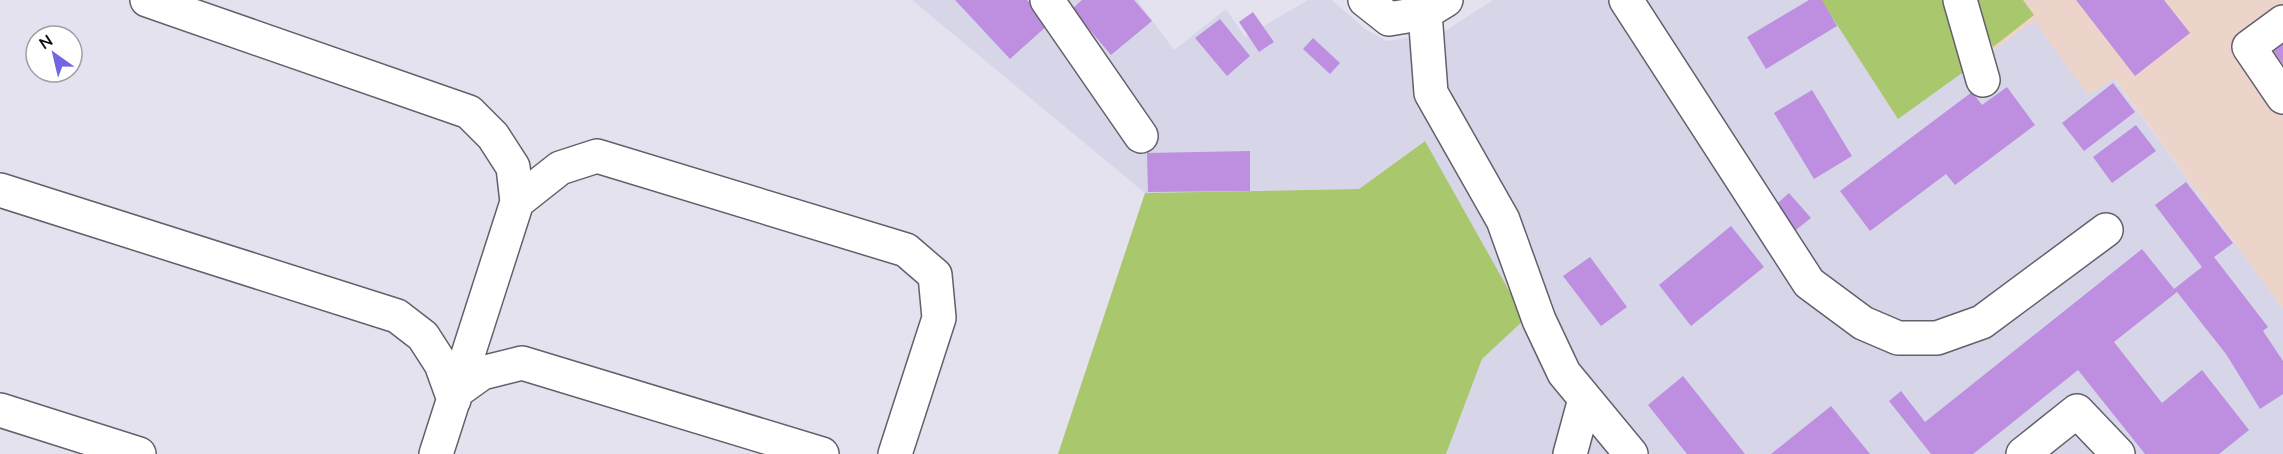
<svg xmlns="http://www.w3.org/2000/svg" width="2283" height="454" font-family="Mulish,sans-serif">
	<style>
		.commercial { fill: #ecd4ca }
		.built { fill: #d7d6e9 }
		.green { fill: #a9c76c }
		.building { fill: #be8ee0 }
		.lines { fill: none; stroke-linecap: round; stroke-linejoin: round }
		.minor-casing { stroke: #61606b; stroke-width: 36 }
		.minor { stroke: #fff; stroke-width: 33 }
	</style>
	<rect width="100%" height="100%" fill="#e3e2ee"/>
	<path class="commercial" d="M1967 0H2283V309L2115 79 2088 95 1985 57Z"/>
	<path class="built" d="M912 0H1137L1174 50 1226 9 1245 37 1308 0H1332L1365 29 1387 41 1442 33 1493 0H1821L1985 57 2034 21 2088 95 2114 79 2283 309V454H1446L1482 359 1524 319 1424 141 1359 189 1145 193Z"/>
	<path class="green" d="M1821 0H1949L1969 68 1898 119Z
		M1974 0H2023L2034 15 1993 47Z
		M1425 141 1525 319 1482 359 1446 454H1058L1145 193 1359 189Z"/>
	<path class="building" d="M955 0H1027L1049 24 1010 59Z
		M1082 0H1134L1152 21 1111 55 1072 9Z
		M1809 0H1822L1837 26 1766 69 1747 37Z
		M2076 0H2164L2190 33 2135 76Z
		M1253 12 1274 42 1259 52 1239 22Z
		M1220 19 1250 56 1227 76 1195 38Z
		M1313 38 1340 63 1330 74 1303 49Z
		M2283 41V64L2272 49Z
		M2113 83 2135 112 2084 151 2062 123Z
		M2007 87 2035 125 1955 185 1946 174 1870 231 1840 191 1972 92 1982 105Z
		M1812 90 1852 156 1814 179 1774 113Z
		M2136 125 2156 151 2112 183 2093 157Z
		M1250 151V191L1148 192 1147 153Z
		M2186 182 2233 243 2214 257 2268 327 2263 331 2283 361V394L2260 409 2226 354 2177 292 2114 342 2162 403 2202 370 2249 430 2219 454H2145L2078 370 1973 454H1931L1889 401 1901 391 1925 422 2142 249 2174 289 2202 267 2155 205Z
		M1789 193 1811 218 1792 233 1772 208Z
		M1731 226 1764 267 1691 326 1659 285Z
		M1590 257 1627 307 1601 326 1563 276Z
		M1683 376 1745 454H1687L1648 405Z
		M1831 406 1870 454H1771Z"/>
	<g class="lines">
		<g class="minor-casing">
			<path id="minor" d="M147 0 469 112 493 136 513 167 517 202 436 454
				M1047 0 1141 136
				M1365 0 1389 19 1425 13 1446 0
				M1626 0 1809 283 1863 323 1898 338H1937L1982 322 2106 230
				M1960 0 1983 80
				M1425 13 1431 93 1503 220 1539 320 1564 373 1631 454
				M2283 22 2249 47 2283 97
				M0 190 397 316 423 336 441 364 454 400
				M517 202 560 168 597 156 906 250 935 275 939 318 895 454
				M457 391 482 373 522 363 822 454
				M0 410 139 454
				M1570 454 1585 399
				M2023 454 2077 411 2118 454"/>
		</g>
		<use href="#minor" class="minor"/>
	</g>
	<g transform="translate(54 54) rotate(326)"><circle r="28" fill="#ffffff" stroke="#9f9fa0" stroke-width="1.5"/>
	<path d="M0-4.5L10 22L0 15L-10 22Z" fill="#7267e1"/>
	<text y="-9" font-size="16" font-weight="bold" text-anchor="middle" fill="#0e0e12">N</text>
	</g>
</svg>
